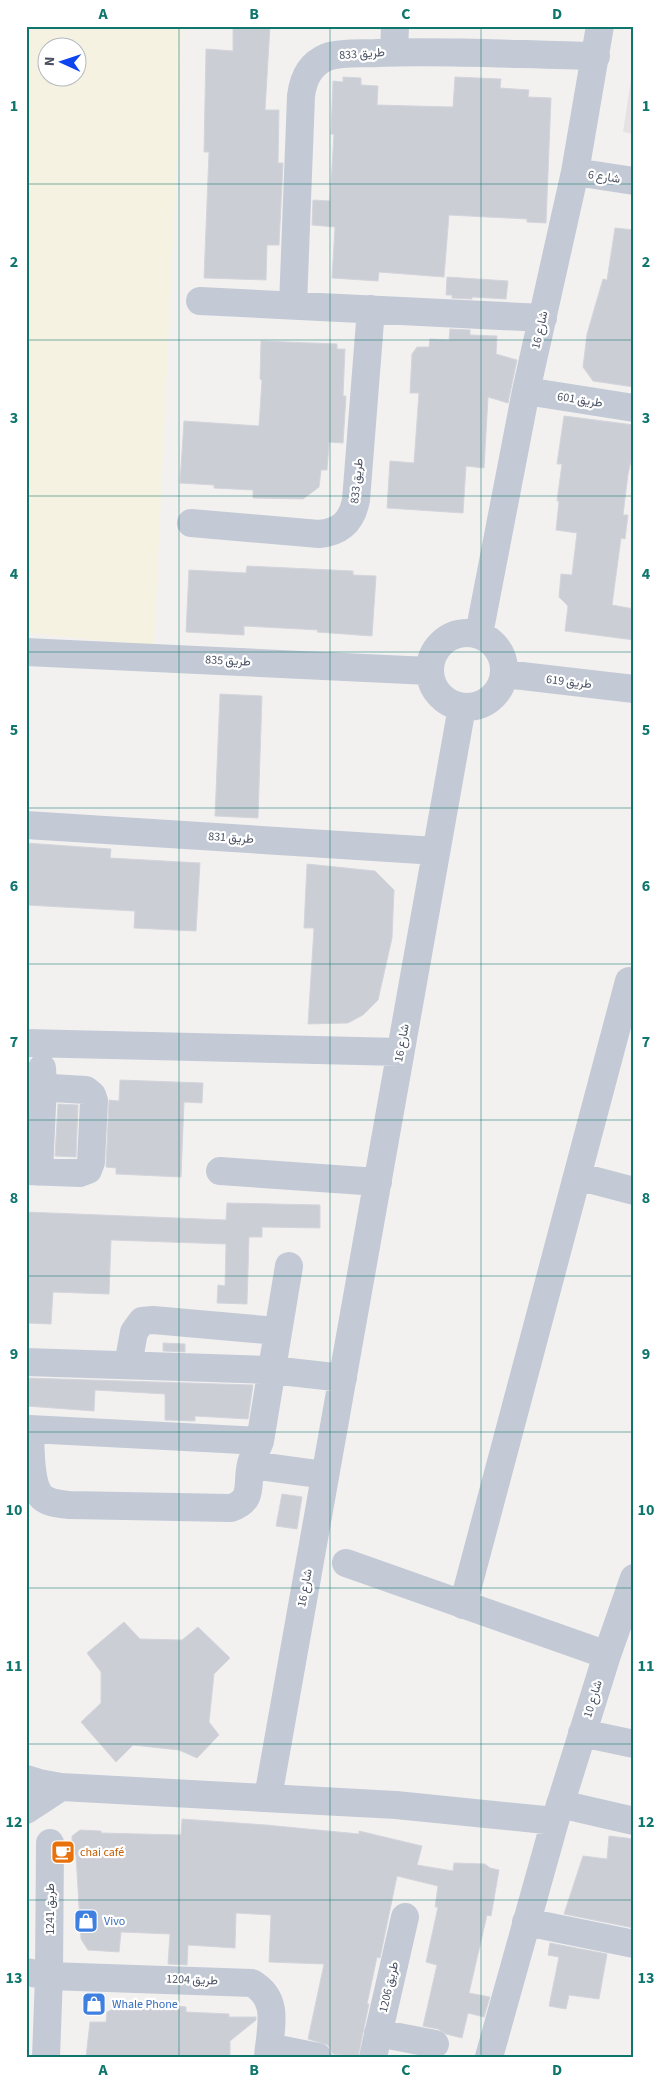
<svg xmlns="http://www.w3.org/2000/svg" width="660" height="2083" font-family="'Source Sans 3',Vazirmatn,sans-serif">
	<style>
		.education { fill: #e4e2e2 }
		.sand { fill: #f5f2e1; fill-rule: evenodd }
		.building { fill: #ccced6; stroke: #d4d5dc }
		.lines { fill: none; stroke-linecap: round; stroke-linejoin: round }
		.minor { stroke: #c3cad6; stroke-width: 28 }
		.grid { fill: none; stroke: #0f766e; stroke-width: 1; stroke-opacity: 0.55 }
		.labels { text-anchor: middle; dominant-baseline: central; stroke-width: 4.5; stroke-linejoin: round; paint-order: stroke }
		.street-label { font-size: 12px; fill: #474f60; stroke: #fff }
		.food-label { font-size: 12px; fill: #c56008; stroke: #fff; text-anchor: start }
		.shop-label { font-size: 12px; fill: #366cbe; stroke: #fff; text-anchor: start }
		.neatline { fill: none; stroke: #0f766e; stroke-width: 2 }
		.grid-label { font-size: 16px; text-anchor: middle; font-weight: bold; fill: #0f766e }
	</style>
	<rect width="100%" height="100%" fill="#f3f1f0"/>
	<path class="education" d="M634 59V134L623 132Z"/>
	<path class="sand" d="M26 26H183L154 646 26 633ZM48 48H78V78H48Z"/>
	<path class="building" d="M233 26H270L265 110H279L278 163H283L279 245H267L266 280 204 278 209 152H204L206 49 233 51Z
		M343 77 361 78V85L378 86 377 105 453 107 455 77 501 79 500 88 529 90 528 97 551 98 546 223 527 222V219L449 215 444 277 379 272 378 281 332 278 335 227 312 225 313 200 330 201 334 134H331L333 81 343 82Z
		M615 228 634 230V387L593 381 583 367 587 334 603 279 607 280Z
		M447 277 508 281 506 299 472 297V299L452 298V295H446Z
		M450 329 470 330V335L497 336 496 354 517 360 508 403 488 397 484 468 466 466 463 513 387 508 390 461 414 463 419 393H410L412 354 417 347H429L430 339 449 340Z
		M261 341 337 344V349H345L343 396H346L343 443 329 442 327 470H321L319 487 303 499 253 498V490L214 488V485L180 483 184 421 259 426 262 380 260 379Z
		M564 416 634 425V447L628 474 623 515H628L625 539 621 538 612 605 634 609V640L565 631 568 606 559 597 561 574 572 575 577 533 556 530 559 501H557L562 464H557Z
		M247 566 353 571V575L376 576 372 636 317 632 318 630 244 626V635L186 632 189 570 246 573Z
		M220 694 262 696 258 818 215 816Z
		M26 843 111 849 110 858 200 863 196 931 134 928 135 911 26 905Z
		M307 864 375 871 394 890 392 938 378 1000 363 1015 348 1023 308 1024 314 928H304Z
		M120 1080 203 1083 202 1103 184 1102 181 1177 116 1174V1168L106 1167 109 1100 119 1101Z
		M58 1104 78 1105 76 1157 55 1156Z
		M227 1203 320 1205V1228L262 1227V1237H249L247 1304 217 1303 218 1285 225 1286 226 1244 111 1240 109 1294 53 1292 51 1324 26 1323V1212L226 1220Z
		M163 1343 185 1344V1352L163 1351Z
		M26 1378 253 1385 248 1419 195 1416V1421L165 1420V1394L95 1390 94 1411 26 1406Z
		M282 1494 302 1497 297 1529 276 1526Z
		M124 1622 140 1639 182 1640 198 1627 230 1658 214 1674 209 1722 219 1735 197 1758 179 1750 133 1745 116 1762 81 1722 101 1703V1672L87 1653Z
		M182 1819 266 1825 359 1834V1831L422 1846 417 1865 453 1871 454 1863 485 1864 490 1868 499 1870 491 1916 487 1915 469 1993 490 1997 484 2017 468 2013 462 2038 446 2034 438 2029 423 2026 437 1965 426 1962 438 1907H435L438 1886 397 1876 380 1958 377 1957 367 2004H369L358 2057 333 2054 328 2045 308 2039 324 1964 269 1962 271 1915 236 1913 235 1948 188 1945 187 1965 168 1964 170 1934 121 1932 119 1952 88 1950 81 1939 76 1855 72 1854V1836L80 1830 101 1831V1833L181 1835Z
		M609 1836 634 1839V1928L564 1914 583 1856 607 1859Z
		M550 1943 607 1954 599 1999 569 1995 566 2009 549 2006 559 1957 548 1955Z
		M165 2005 186 2007V2012L229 2014V2017H256V2020L230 2041V2057H86L90 2022H106L107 2012 115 2008 164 2009Z"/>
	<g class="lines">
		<path class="minor" d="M394 52 395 26
			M575 172 634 181
			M200 301 543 318
			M293 305 301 96C303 79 310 64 327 57 342 52 361 54 377 53 449 50 523 55 596 56
			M526 391 634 408
			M191 523 319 534C341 532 352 521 356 500L371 309
			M430 670a37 37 0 1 1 74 0a37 37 0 1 1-74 0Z
			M479 634 526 391 575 172 600 26
			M26 652 429 671
			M504 674 634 689
			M26 825 436 851
			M26 1043 400 1052
			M26 1080 52 1088 86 1090 92 1095 94 1101 91 1162 88 1170 80 1173 26 1171
			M220 1171 378 1182
			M39 1172 43 1085 42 1068
			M577 1176 634 1191
			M26 1362 272 1370 343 1378
			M128 1365 134 1332 142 1321 153 1320 277 1331
			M260 1441 30 1429C31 1446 29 1481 40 1495 46 1503 59 1504 69 1505L231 1508C255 1500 246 1484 251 1464 253 1456 257 1449 260 1441L289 1266
			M251 1465 325 1475
			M346 1563 607 1655
			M463 1605 629 981
			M582 1733 634 1744
			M26 1779 39 1783 61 1787 396 1805 555 1821
			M268 1797 462 707
			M560 1804 634 1821
			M26 1810 61 1787
			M526 1922 634 1944
			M26 1972 49 1976 252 1983C281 2000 270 2029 268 2057
			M378 2033 435 2044
			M269 2047 318 2057
			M46 2057 49 1976 50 1843
			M373 2057 405 1917
			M489 2057 555 1821 607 1655 634 1578"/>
	</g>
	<path class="grid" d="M179 26V2057M330 26V2057M481 26V2057M26 184H634M26 340H634M26 496H634M26 652H634M26 808H634M26 964H634M26 1120H634M26 1276H634M26 1432H634M26 1588H634M26 1744H634M26 1900H634"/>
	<defs>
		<g id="cafe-square" transform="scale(1.25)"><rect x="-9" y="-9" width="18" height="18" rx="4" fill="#e8710a" stroke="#fff"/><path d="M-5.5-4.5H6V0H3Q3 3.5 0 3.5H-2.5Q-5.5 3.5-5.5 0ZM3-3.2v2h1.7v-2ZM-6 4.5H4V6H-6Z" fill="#fff"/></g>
		<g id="shop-square" transform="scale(1.25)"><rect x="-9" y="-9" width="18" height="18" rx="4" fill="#3f7fe0" stroke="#fff"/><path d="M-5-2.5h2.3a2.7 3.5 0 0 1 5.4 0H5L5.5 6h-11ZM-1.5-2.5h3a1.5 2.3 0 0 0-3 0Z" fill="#fff"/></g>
	</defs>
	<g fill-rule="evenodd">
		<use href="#cafe-square" x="63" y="1852"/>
		<use href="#shop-square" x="86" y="1921"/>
		<use href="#shop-square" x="94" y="2004"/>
	</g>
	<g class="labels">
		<g class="street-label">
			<text transform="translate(362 54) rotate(-4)">طريق 833</text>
			<text transform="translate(604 177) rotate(9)">شارع 6</text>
			<text transform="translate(540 330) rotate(-77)">شارع 16</text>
			<text transform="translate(580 400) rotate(9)">طريق 601</text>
			<text transform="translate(357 481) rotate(-84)">طريق 833</text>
			<text transform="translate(228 661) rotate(3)">طريق 835</text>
			<text transform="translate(569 682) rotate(7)">طريق 619</text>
			<text transform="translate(231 838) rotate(4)">طريق 831</text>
			<text transform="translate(402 1043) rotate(-80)">شارع 16</text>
			<text transform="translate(305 1588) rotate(-80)">شارع 16</text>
			<text transform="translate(593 1699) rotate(-73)">شارع 10</text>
			<text transform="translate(50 1909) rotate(-90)">طريق 1241</text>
			<text transform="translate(192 1980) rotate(2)">طريق 1204</text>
			<text transform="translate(389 1987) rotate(-77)">طريق 1206</text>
		</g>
		<g class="food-label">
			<text x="80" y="1852">chai café</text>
		</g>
		<g class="shop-label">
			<text x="104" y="1921">Vivo</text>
			<text x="112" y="2004">Whale Phone</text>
		</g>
	</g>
	<rect width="660" height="2083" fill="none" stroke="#ffffff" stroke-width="55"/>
	<g transform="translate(62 62) rotate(273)"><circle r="24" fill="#ffffff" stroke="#b5b9bf"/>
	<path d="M0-4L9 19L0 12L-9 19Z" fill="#0d46f1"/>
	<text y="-8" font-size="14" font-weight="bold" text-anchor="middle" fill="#474f60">N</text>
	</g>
	<rect x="28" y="28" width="604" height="2028" class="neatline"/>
	<g class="grid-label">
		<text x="103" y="19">A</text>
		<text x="254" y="19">B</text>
		<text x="406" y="19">C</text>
		<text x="557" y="19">D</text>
		<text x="14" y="111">1</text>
		<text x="646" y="111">1</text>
		<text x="14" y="267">2</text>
		<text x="646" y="267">2</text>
		<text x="14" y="423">3</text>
		<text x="646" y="423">3</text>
		<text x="14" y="579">4</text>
		<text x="646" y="579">4</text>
		<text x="14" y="735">5</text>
		<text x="646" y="735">5</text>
		<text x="14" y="891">6</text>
		<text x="646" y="891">6</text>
		<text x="14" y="1047">7</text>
		<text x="646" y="1047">7</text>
		<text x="14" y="1203">8</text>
		<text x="646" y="1203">8</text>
		<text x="14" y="1359">9</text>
		<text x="646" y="1359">9</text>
		<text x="14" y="1515">10</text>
		<text x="646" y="1515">10</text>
		<text x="14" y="1671">11</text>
		<text x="646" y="1671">11</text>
		<text x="14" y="1827">12</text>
		<text x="646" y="1827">12</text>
		<text x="14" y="1983">13</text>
		<text x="646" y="1983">13</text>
		<text x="103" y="2075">A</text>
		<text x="254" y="2075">B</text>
		<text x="406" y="2075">C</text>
		<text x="557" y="2075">D</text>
	</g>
</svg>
